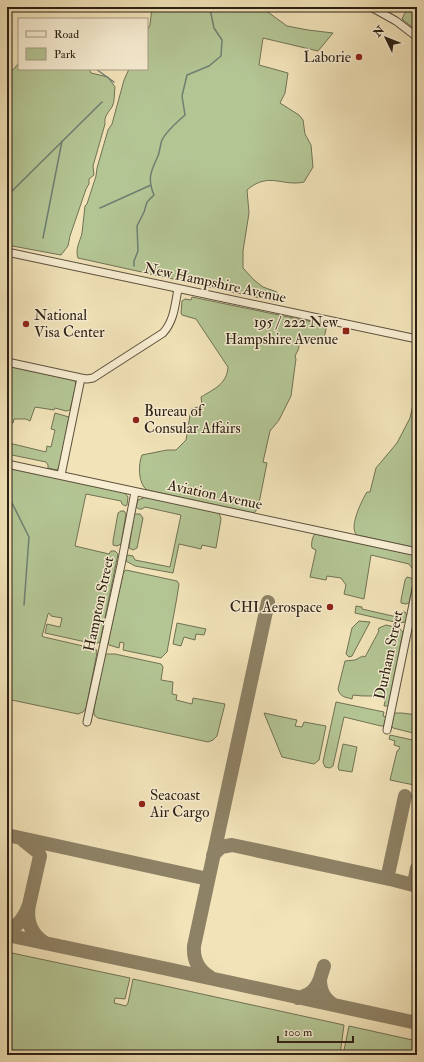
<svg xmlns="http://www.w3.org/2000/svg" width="424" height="1062" font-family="'IM FELL Double Pica',serif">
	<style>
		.green { fill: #b4c594; stroke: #707254 }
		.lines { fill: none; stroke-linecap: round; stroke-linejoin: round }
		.stream { stroke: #6e7f72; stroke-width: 1.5 }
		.taxiway { stroke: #8e8266; stroke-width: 14 }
		.minor-casing { stroke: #5d513d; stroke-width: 9 }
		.minor { stroke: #f7edd2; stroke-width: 7 }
		.poi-dot { fill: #8f2418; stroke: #f7edd2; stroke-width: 1.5 }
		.labels { text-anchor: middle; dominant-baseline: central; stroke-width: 3; stroke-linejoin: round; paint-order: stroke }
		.poi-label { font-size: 15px; fill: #2b2014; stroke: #f7edd2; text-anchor: end }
		.street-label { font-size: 15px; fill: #2b2014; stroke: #f7edd2 }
	</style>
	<rect width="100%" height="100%" fill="#f2e3b9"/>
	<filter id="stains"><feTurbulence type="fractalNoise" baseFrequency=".005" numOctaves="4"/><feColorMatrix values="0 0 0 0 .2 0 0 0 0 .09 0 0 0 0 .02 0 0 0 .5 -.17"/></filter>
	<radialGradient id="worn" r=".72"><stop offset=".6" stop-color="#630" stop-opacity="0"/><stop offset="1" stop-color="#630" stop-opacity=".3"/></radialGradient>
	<path class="green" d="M152 7H261L287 26 308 30 333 33 318 51 263 38 259 65 288 73 285 93 280 103 299 115 303 120 305 134 311 145 313 167 304 182C282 187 269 171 247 190L249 213 243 251V268L254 280 263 287 277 292 279 296 278 302 78 258C75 248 80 242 82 233 83 224 84 215 85 206L87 204 96 176 97 168 108 130 112 124 124 80 129 69H147V31L150 25Z
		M408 7H417V31L402 19Z
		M19 63V69H89L91 73 108 77 115 87C114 93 115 102 112 107 108 113 104 116 105 124L93 166 94 175 89 179V184L86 189 70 236 68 246 61 255 7 245V74H9Z
		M192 297 327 325 324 338 310 340 301 339 298 350 295 356 296 359 295 366 291 396 279 420 270 431 263 462 267 463 258 508 254 513 147 490C138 484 138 464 142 455L167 450H176L186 440 191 409 202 406 201 397C214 389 227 384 228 367L196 319 182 315 181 313 182 301 185 299 191 300Z
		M7 366 73 380 75 381 76 385 70 410 66 411 55 408 54 410 35 407 30 421 26 419H14L13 423H10L8 431 11 432 9 443 46 452 47 446 51 447 55 430 51 429 55 413 69 417 60 465 57 470 48 468V465L46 462 7 454Z
		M417 393V548L357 535C348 528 362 500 367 492H370L376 468 397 443 410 418 414 400Z
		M7 467 124 492 128 497 127 505 125 506 122 504 121 501 86 494 75 546 109 554 111 551H115L118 554 100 642 95 644 45 633 47 624 60 627 62 618 51 616 49 613 48 614 42 636 44 637 96 649 97 653 86 708 83 712 78 714 7 699Z
		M146 497 219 513 221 519 216 548 202 545 201 549 179 544 173 573 135 566 126 561 127 555 133 556 135 560 170 567 181 515 145 507 142 509H139L136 507 138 500Z
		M121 511H124L126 514 121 544 117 546 113 545V541L118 513Z
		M134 514H140L143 518 137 548 133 550 129 548Z
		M315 534 414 555 417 557V567L412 568 409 564 371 555 364 599 344 594 346 585 341 578 327 576 326 580 310 577 316 550 312 548C311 545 312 537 315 534Z
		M126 570 177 581 179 584 177 597 167 652 161 658 123 650 124 643 120 642 119 648 109 645 108 642 123 573Z
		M407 577 414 579 409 603 406 604 401 603V600L405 580Z
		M356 606 362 607V609L397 617 403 611 406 613 407 617 405 622 399 623 355 613Z
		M359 621 370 622 352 656 349 657 346 654 352 628Z
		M177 623 206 629 204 635 196 634 195 640 184 637 181 646 173 644Z
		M386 625 399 628 403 632 388 706H384L386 697C375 695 364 697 353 695L352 699C345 697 340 697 338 689L345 661 355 660 363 656 365 657 379 631 378 630 379 628Z
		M105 654H115L161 664 163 667 161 680 173 682 172 694 177 695 176 700 192 704 193 698 225 704 217 736 213 740 208 742 98 718 94 715V709Z
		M336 702 384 712 383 716 386 717 384 726H381L344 717 333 766 330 768 325 767 323 762Z
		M264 713 297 720 295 726 302 727 304 722 326 726 319 760 314 764 282 757Z
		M394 713H402L417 715V734L393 728 391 725Z
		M390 735 417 741V772L414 785 390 780 397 751H398L400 747 394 745 395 741 389 739Z
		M343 744 357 747 352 772 339 770 338 767Z
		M7 952 130 978 125 999 115 998 114 1003 126 1006 128 1003 133 979 344 1025 340 1055H7Z
		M349 1026 417 1041V1055H343Z"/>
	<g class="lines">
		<path class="stream" d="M96 69 114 82
			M7 196 102 102
			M100 208 151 185
			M43 238 62 141
			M134 266V261L138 251 137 226 144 212 147 202 154 195C147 178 151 171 158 156 160 151 160 145 162 140 167 130 177 122 185 115L182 96 187 75 209 66 221 56 222 40 214 28 210 9 203 7
			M7 493 29 537 24 605"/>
		<path class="taxiway" d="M7 835 208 879
			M23 840 38 852 40 856 29 905
			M213 855 221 847 232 845 394 880 417 886
			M389 870 405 796
			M415 878 417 868
			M7 931C19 926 25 917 29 905 26 921 31 934 45 943
			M7 935 163 968 417 1023
			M210 977C198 970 193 960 194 946L268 602
			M320 979 324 966
			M298 998C310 995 316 990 320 979 320 991 324 999 334 1005"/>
		<g class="minor-casing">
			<path id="minor" d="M371 7 396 21 417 37
				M7 252 417 339
				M7 362 81 378 87 379 93 378 163 333C174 321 175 305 178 289
				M7 464 417 552
				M61 475 81 378
				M87 722 121 565 135 492
				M387 730 417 585"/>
		</g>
		<use href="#minor" class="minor"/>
	</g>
	<g class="poi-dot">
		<circle cx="359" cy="57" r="4"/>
		<circle cx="26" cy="324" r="4"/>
		<rect x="342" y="327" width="8" height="8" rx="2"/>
		<circle cx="136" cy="420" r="4"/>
		<circle cx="330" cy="607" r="4"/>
		<circle cx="142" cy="804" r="4"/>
	</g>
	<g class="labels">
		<g class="poi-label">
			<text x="351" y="57">Laborie</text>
			<text x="34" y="315" text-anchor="start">National<tspan x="34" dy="17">Visa Center</tspan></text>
			<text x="338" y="322">195 / 222 New<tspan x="338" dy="17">Hampshire Avenue</tspan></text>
			<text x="144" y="411" text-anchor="start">Bureau of<tspan x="144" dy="17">Consular Affairs</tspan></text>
			<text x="322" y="607">CHI Aerospace</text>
			<text x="150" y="795" text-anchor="start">Seacoast<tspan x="150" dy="17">Air Cargo</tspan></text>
		</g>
		<g class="street-label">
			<text transform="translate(215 283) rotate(12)">New Hampshire Avenue</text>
			<text transform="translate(215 495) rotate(12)">Aviation Avenue</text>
			<text transform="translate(99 604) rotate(-78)">Hampton Street</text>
			<text transform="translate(389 655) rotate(-78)">Durham Street</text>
		</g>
	</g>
	<rect width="424" height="1062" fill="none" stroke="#f2e3b9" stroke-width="24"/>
	<rect x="8" y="8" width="408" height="1046" fill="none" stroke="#2b2014" stroke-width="2"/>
	<rect x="12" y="12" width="400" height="1038" fill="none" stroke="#2b2014"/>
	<rect x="18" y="18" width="130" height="52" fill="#f7edd2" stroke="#a59b86"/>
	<rect x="26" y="31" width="20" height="6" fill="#f7edd2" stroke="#a59b86"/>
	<text x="54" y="38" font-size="12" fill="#2b2014">Road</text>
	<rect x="26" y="48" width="20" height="12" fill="#b4c594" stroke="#a59b86"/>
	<text x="54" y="58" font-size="12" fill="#2b2014">Park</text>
	<g transform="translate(386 38) rotate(313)" stroke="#f7edd2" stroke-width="3" paint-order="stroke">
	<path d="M0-3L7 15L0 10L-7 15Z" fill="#2b2014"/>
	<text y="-6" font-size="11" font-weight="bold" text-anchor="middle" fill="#2b2014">N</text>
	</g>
	<path d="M278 1036v6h75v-6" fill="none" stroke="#2b2014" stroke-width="2"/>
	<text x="284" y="1036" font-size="12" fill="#2b2014" stroke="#f7edd2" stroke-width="3" paint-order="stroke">100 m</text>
	<rect width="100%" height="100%" filter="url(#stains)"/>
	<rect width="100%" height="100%" fill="url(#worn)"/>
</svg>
